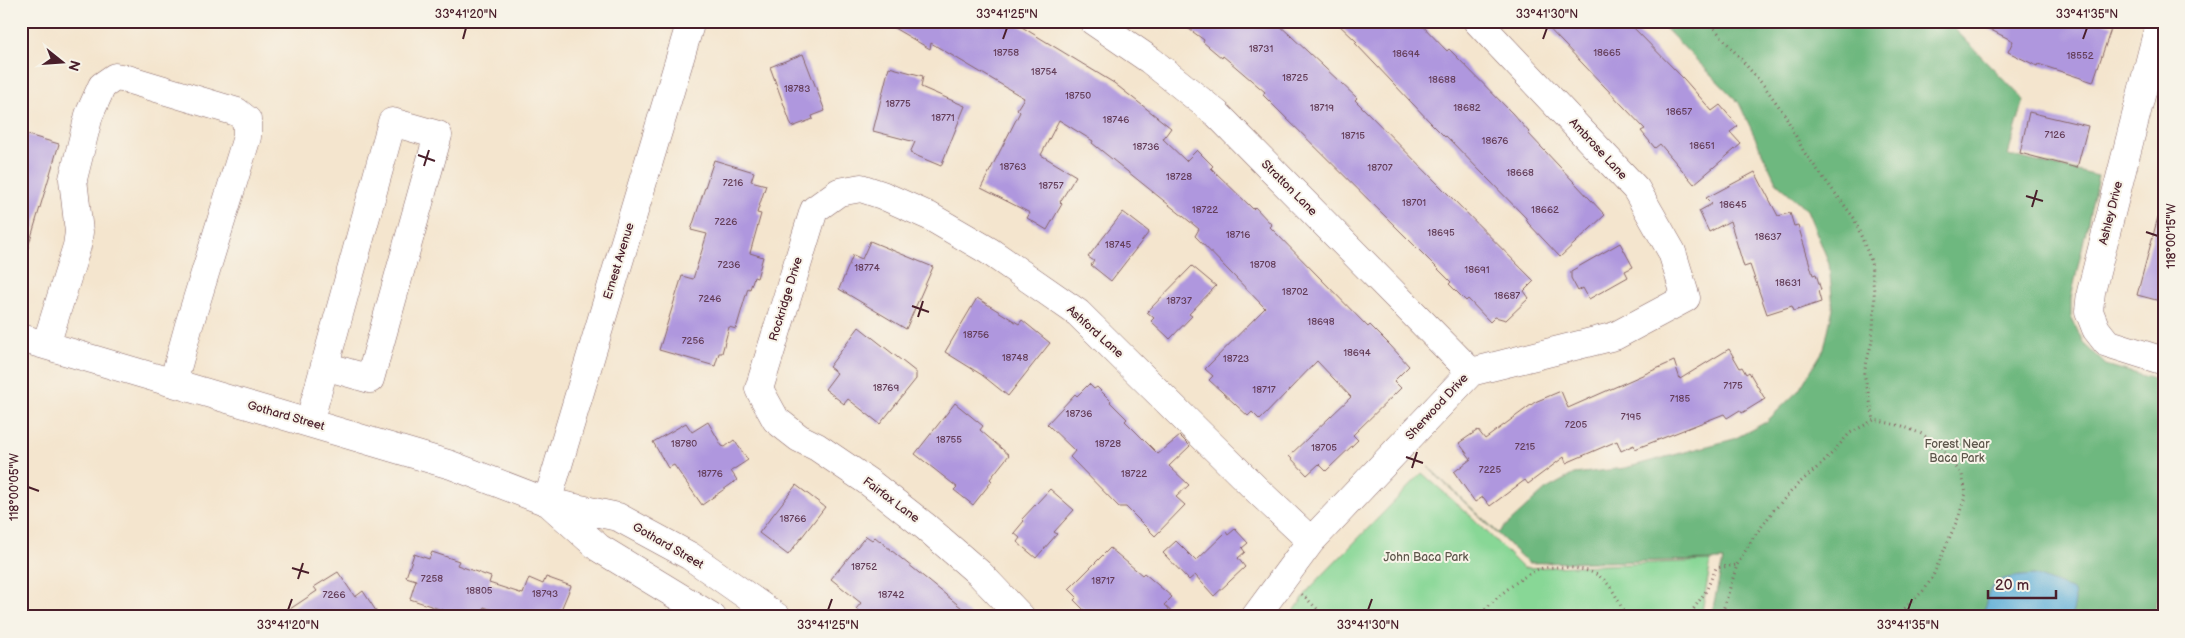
<svg xmlns="http://www.w3.org/2000/svg" width="2185" height="638" font-family="'Balsamiq Sans',sans-serif">
	<style>
		.green { fill: #88d796; stroke: #697b60 }
		.forest { fill: #6eb87f; stroke: #5c6c55 }
		.water { fill: #5daed8; stroke: #546682 }
		.building { fill: #af97de }
		.lines { fill: none; stroke-linecap: round; stroke-linejoin: round }
		.minor-casing { stroke: #866464; stroke-width: 29 }
		.path { stroke: #866464; stroke-width: 3; stroke-dasharray: 1 4; stroke-linecap: butt }
		.minor { stroke: #fff; stroke-width: 28 }
		.ticks { fill: none; stroke: #4a1f2b; stroke-width: 2 }
		.labels { text-anchor: middle; dominant-baseline: central; stroke-width: 4; stroke-linejoin: round; paint-order: stroke }
		.number-label { font-size: 10px; fill: #633d58 }
		.street-label { font-size: 12px; fill: #4a1f2b; stroke: #f7f3e8 }
		.park-label { font-size: 12px; fill: #5d564b; stroke: #f7f3e8 }
		.neatline { fill: none; stroke: #4a1f2b; stroke-width: 2 }
		.ticks-label { font-size: 12px; text-anchor: middle; fill: #4a1f2b }
	</style>
	<rect width="100%" height="100%" fill="#f7f3e8"/>
	<filter id="ink" filterUnits="userSpaceOnUse"><feTurbulence type="fractalNoise" baseFrequency=".02" numOctaves="2"/><feDisplacementMap in="SourceGraphic" scale="10" xChannelSelector="R" yChannelSelector="G"/><feConvolveMatrix kernelMatrix="1 2 1 2 8 2 1 2 1" color-interpolation-filters="sRGB"/></filter>
	<filter id="wash" filterUnits="userSpaceOnUse"><feTurbulence type="fractalNoise" baseFrequency=".0096" numOctaves="4" result="noise"/><feDisplacementMap in="SourceGraphic" scale="20" xChannelSelector="R" yChannelSelector="G"/><feGaussianBlur stdDeviation="1.12" result="paint"/><feColorMatrix in="noise" values="0 0 0 0 0 0 0 0 0 0 0 0 0 0 0 0 0 1.4 0 .05"/><feComposite in="paint" operator="in"/></filter>
	<g filter="url(#wash)">
		<rect width="100%" height="100%" fill="#f4e5ce"/>
		<path class="green" d="M1422 473 1474 519 1523 568 1711 561 1701 617H1290L1310 588Z"/>
		<path class="forest" d="M1658 21H1947L2024 100 2008 155 2098 176 2071 298V317L2084 344 2106 365 2164 382V581L2152 617H1711L1723 560 1528 563 1428 467 1498 533 1545 490 1574 474 1625 468 1734 439 1766 422 1799 390 1824 349 1833 308 1829 263 1807 210 1776 182 1739 103Z"/>
		<path class="water" d="M2034 575 2073 590C2077 599 2074 608 2071 617H1984C1987 577 1999 578 2034 575Z"/>
		<g id="blocks">
			<path class="building" d="M882 21H1012L1114 83 1171 128 1163 139 1186 161 1197 150 1213 166 1211 168 1253 209 1255 207 1272 225 1270 227 1368 327 1370 325 1390 345 1409 366 1394 381 1401 388 1353 435 1358 440 1326 471 1319 464 1307 475 1289 456 1351 397 1317 361 1260 420 1252 412 1248 416 1209 380 1213 376 1205 369 1265 308 1195 236 1199 229 1092 143 1093 141 1059 120 1041 155 1076 176 1060 202 1062 204 1047 230 1027 218 1030 213 981 188 1020 112 1017 109 1024 98 931 43 930 49Z
				M1178 21H1275L1357 98 1355 100 1534 281 1524 291 1529 298 1506 320 1495 317 1490 322 1468 299 1466 301 1449 284 1451 282 1405 236 1263 95 1265 92 1223 56 1222 58 1203 42 1204 40Z
				M1335 21H1418L1447 51 1449 49 1512 113 1529 132 1528 133 1605 215 1560 257 1528 223 1526 218 1446 136 1445 137 1431 123 1355 43 1357 42Z
				M1542 21H1627L1684 79 1712 111 1720 105 1738 126 1730 132 1741 144 1694 184 1660 144 1655 148 1641 131 1645 129Z
				M1973 21H2098L2112 26 2093 82 2038 64 2037 66 2008 52 2013 41Z
				M803 54 825 111 812 116 813 119 792 127 770 67Z
				M889 67 923 76 921 87 965 106 941 166 910 153 915 142 873 131Z
				M2029 112 2088 126 2077 168 2020 153Z
				M21 133 59 144 26 254 21 253Z
				M714 160 754 172 751 181 766 185 757 213 761 214 750 253 763 257 757 278 754 277 750 289 748 288 736 329 729 327 722 353H719L715 366 659 350 682 276 693 279 707 234 691 230Z
				M1755 172 1778 216 1790 213 1794 226 1798 225 1813 275 1816 274 1821 290 1818 291 1821 302 1794 311 1792 306 1767 314 1750 265 1744 267 1730 221 1709 232 1699 211 1712 204 1706 198Z
				M1123 212 1149 232 1111 281 1091 265 1094 261 1088 257Z
				M2158 217 2164 218V302L2137 295Z
				M870 241 933 267 906 329 839 289 853 255 862 259Z
				M1620 243 1633 267 1625 271 1628 277 1589 299 1583 288 1578 291 1571 278V271Z
				M1192 266 1216 286 1189 314 1192 316 1170 339 1151 321 1154 318 1147 312Z
				M977 298 1019 324 1022 320 1050 343 1008 396 982 375 945 352Z
				M859 327 916 372V379L880 424 848 399 844 404 825 389 837 373 829 367Z
				M1729 349 1740 368 1742 367 1746 374 1749 372 1765 399 1742 413 1740 410 1727 418 1724 414 1635 449 1634 445 1621 451 1617 441 1566 463 1564 457 1528 484 1525 480 1490 506 1483 497 1475 502 1454 472 1471 459 1459 443 1478 430 1485 439 1535 402 1561 391 1568 408 1674 361 1680 379Z
				M1089 384 1094 389 1097 387 1111 401 1110 402 1127 419 1125 421 1158 454 1180 436 1190 446 1169 466 1189 485 1176 497 1185 505 1155 536 1126 507H1119L1070 457 1075 451 1047 424 1075 394 1077 396Z
				M955 403 983 426 980 430 1009 455 990 479 992 481 973 505 954 490 957 487 915 454Z
				M708 422 722 446 725 447 734 440 748 460 731 471 737 480 702 505 674 465 668 468 653 442 686 423 692 432Z
				M796 485 825 507 788 555 759 533Z
				M1050 489 1074 510 1054 532 1057 534 1036 558 1017 542 1020 538 1014 533 1024 521 1022 519Z
				M1235 529 1248 543 1242 548 1245 552 1238 558 1245 567 1214 596 1195 575 1189 580 1163 553 1176 541 1196 561 1226 532 1228 535Z
				M866 536 872 540 875 537 973 617H865L856 609 861 603 831 579Z
				M1110 548 1142 575 1144 573 1172 597 1164 605 1177 617H1091L1074 600 1077 597 1069 589Z
				M432 552 459 561 457 565 491 577 489 583 523 594 529 578 543 584 546 577 571 586 558 617H514L484 607 481 617H463L410 599 416 580 406 577 414 554 429 559Z
				M338 572 355 597 363 591 380 617H278L317 591 314 587Z"/>
		</g>
	</g>
	<g filter="url(#ink)">
		<use href="#blocks" fill-opacity="0" stroke="#866464" stroke-width="1"/>
		<g class="lines">
			<g class="minor-casing">
				<path id="minor" d="M1093 21 1150 60 1217 114 1471 372
					M2160 21 2091 292 2089 311 2096 329 2107 343 2164 361
					M21 338 451 465 547 502 618 517 690 556 777 617
					M46 345 77 246 79 232 73 179 89 115 102 86 115 77 127 79 237 112 247 120V137L189 325 173 383
					M309 423 392 122 438 135 370 379 325 366
					M547 502 691 21
					M549 503 599 548 712 617
					M1021 617 980 574 926 527 870 483 817 447 799 438 776 420 759 389 814 210 839 192 861 188 882 195 929 216 989 251 1078 313 1259 492 1311 541
					M1255 617 1311 541 1471 372 1615 336 1686 298 1672 252 1636 189 1477 21"/>
			</g>
			<path class="path" d="M1708 21 1765 87 1785 115 1804 152 1854 218 1871 261 1875 302 1872 341 1864 373 1874 420
				M1302 594 1325 617
				M1479 617C1488 603 1523 575 1539 569 1553 565 1586 567 1599 576 1613 585 1619 603 1626 617
				M1688 617 1706 591 1716 568 1737 565
				M1721 617 1737 565 1753 538 1774 510 1797 485 1825 461 1850 433 1874 420 1902 426 1922 434 1941 447 1962 475 1966 493 1959 516 1932 578 1925 589 1896 617"/>
			<use href="#minor" class="minor"/>
		</g>
	</g>
	<path class="ticks" d="M463 39 466 28M1003 39 1007 28M1543 39 1547 28M2083 39 2087 28M418 155 435 161M424 166 429 150M2026 196 2043 201M2032 207 2037 190M2146 232 2158 236M912 306 929 312M918 317 923 301M1406 457 1423 463M1412 468 1417 452M28 487 39 491M292 568 309 573M298 579 303 563M288 610 292 599M828 610 832 599M1368 610 1372 599M1908 610 1912 599"/>
	<g class="labels">
		<g class="number-label">
			<text x="1261" y="49">18731</text>
			<text x="1006" y="53">18758</text>
			<text x="1607" y="53">18665</text>
			<text x="1406" y="54">18694</text>
			<text x="2080" y="56">18552</text>
			<text x="1044" y="72">18754</text>
			<text x="1295" y="78">18725</text>
			<text x="1442" y="80">18688</text>
			<text x="797" y="89">18783</text>
			<text x="1078" y="96">18750</text>
			<text x="898" y="104">18775</text>
			<text x="1322" y="108">18719</text>
			<text x="1467" y="108">18682</text>
			<text x="1679" y="112">18657</text>
			<text x="943" y="118">18771</text>
			<text x="1116" y="120">18746</text>
			<text x="2055" y="135">7126</text>
			<text x="1353" y="136">18715</text>
			<text x="1495" y="141">18676</text>
			<text x="1702" y="146">18651</text>
			<text x="1146" y="147">18736</text>
			<text x="1013" y="167">18763</text>
			<text x="1380" y="168">18707</text>
			<text x="1520" y="173">18668</text>
			<text x="1179" y="177">18728</text>
			<text x="733" y="183">7216</text>
			<text x="1051" y="186">18757</text>
			<text x="1414" y="203">18701</text>
			<text x="1733" y="205">18645</text>
			<text x="1205" y="210">18722</text>
			<text x="1545" y="210">18662</text>
			<text x="726" y="222">7226</text>
			<text x="1441" y="233">18695</text>
			<text x="1238" y="235">18716</text>
			<text x="1768" y="237">18637</text>
			<text x="1118" y="245">18745</text>
			<text x="729" y="265">7236</text>
			<text x="1263" y="265">18708</text>
			<text x="867" y="268">18774</text>
			<text x="1477" y="270">18691</text>
			<text x="1788" y="283">18631</text>
			<text x="1295" y="292">18702</text>
			<text x="1507" y="296">18687</text>
			<text x="710" y="299">7246</text>
			<text x="1179" y="301">18737</text>
			<text x="1321" y="322">18698</text>
			<text x="976" y="335">18756</text>
			<text x="693" y="341">7256</text>
			<text x="1357" y="353">18694</text>
			<text x="1015" y="358">18748</text>
			<text x="1236" y="359">18723</text>
			<text x="1733" y="386">7175</text>
			<text x="886" y="388">18769</text>
			<text x="1264" y="390">18717</text>
			<text x="1680" y="399">7185</text>
			<text x="1079" y="414">18736</text>
			<text x="1631" y="417">7195</text>
			<text x="1576" y="425">7205</text>
			<text x="949" y="440">18755</text>
			<text x="684" y="444">18780</text>
			<text x="1108" y="444">18728</text>
			<text x="1525" y="447">7215</text>
			<text x="1324" y="448">18705</text>
			<text x="1490" y="470">7225</text>
			<text x="710" y="474">18776</text>
			<text x="1134" y="474">18722</text>
			<text x="793" y="519">18766</text>
			<text x="864" y="567">18752</text>
			<text x="432" y="579">7258</text>
			<text x="1103" y="581">18717</text>
			<text x="479" y="591">18805</text>
			<text x="545" y="594">18793</text>
			<text x="334" y="595">7266</text>
			<text x="891" y="595">18742</text>
		</g>
		<g class="street-label">
			<text transform="translate(1598 149) rotate(47)">Ambrose Lane</text>
			<text transform="translate(1289 188) rotate(45)">Stratton Lane</text>
			<text transform="translate(2111 213) rotate(-76)">Ashley Drive</text>
			<text transform="translate(619 261) rotate(-73)">Ernest Avenue</text>
			<text transform="translate(786 299) rotate(-73)">Rockridge Drive</text>
			<text transform="translate(1095 332) rotate(42)">Ashford Lane</text>
			<text transform="translate(1437 407) rotate(-47)">Sherwood Drive</text>
			<text transform="translate(286 416) rotate(16)">Gothard Street</text>
			<text transform="translate(891 500) rotate(37)">Fairfax Lane</text>
			<text transform="translate(668 546) rotate(30)">Gothard Street</text>
		</g>
		<g class="park-label">
			<text x="1957" y="444">Forest Near<tspan x="1957" dy="14">Baca Park</tspan></text>
			<text x="1426" y="557">John Baca Park</text>
		</g>
	</g>
	<rect width="2185" height="638" fill="none" stroke="#f7f3e8" stroke-width="55"/>
	<g transform="translate(62 62) rotate(107)" stroke="#f7f3e8" stroke-width="4" paint-order="stroke">
	<path d="M0-4L9 19L0 12L-9 19Z" fill="#4a1f2b"/>
	<text y="-8" font-size="14" font-weight="bold" text-anchor="middle" fill="#4a1f2b">N</text>
	</g>
	<path d="M1988 590v8h68v-8" fill="none" stroke="#4a1f2b" stroke-width="2.5"/>
	<text x="1995" y="590" font-size="15" fill="#4a1f2b" stroke="#f7f3e8" stroke-width="4" paint-order="stroke">20 m</text>
	<rect x="28" y="28" width="2130" height="582" class="neatline"/>
	<g class="ticks-label">
		<text x="466" y="18">33°41'20"N</text>
		<text x="1007" y="18">33°41'25"N</text>
		<text x="1547" y="18">33°41'30"N</text>
		<text x="2087" y="18">33°41'35"N</text>
		<text transform="translate(2171 236) rotate(-90)" y="4">118°00'15"W</text>
		<text transform="translate(14 487) rotate(-90)" y="4">118°00'05"W</text>
		<text x="288" y="629">33°41'20"N</text>
		<text x="828" y="629">33°41'25"N</text>
		<text x="1368" y="629">33°41'30"N</text>
		<text x="1908" y="629">33°41'35"N</text>
	</g>
</svg>
